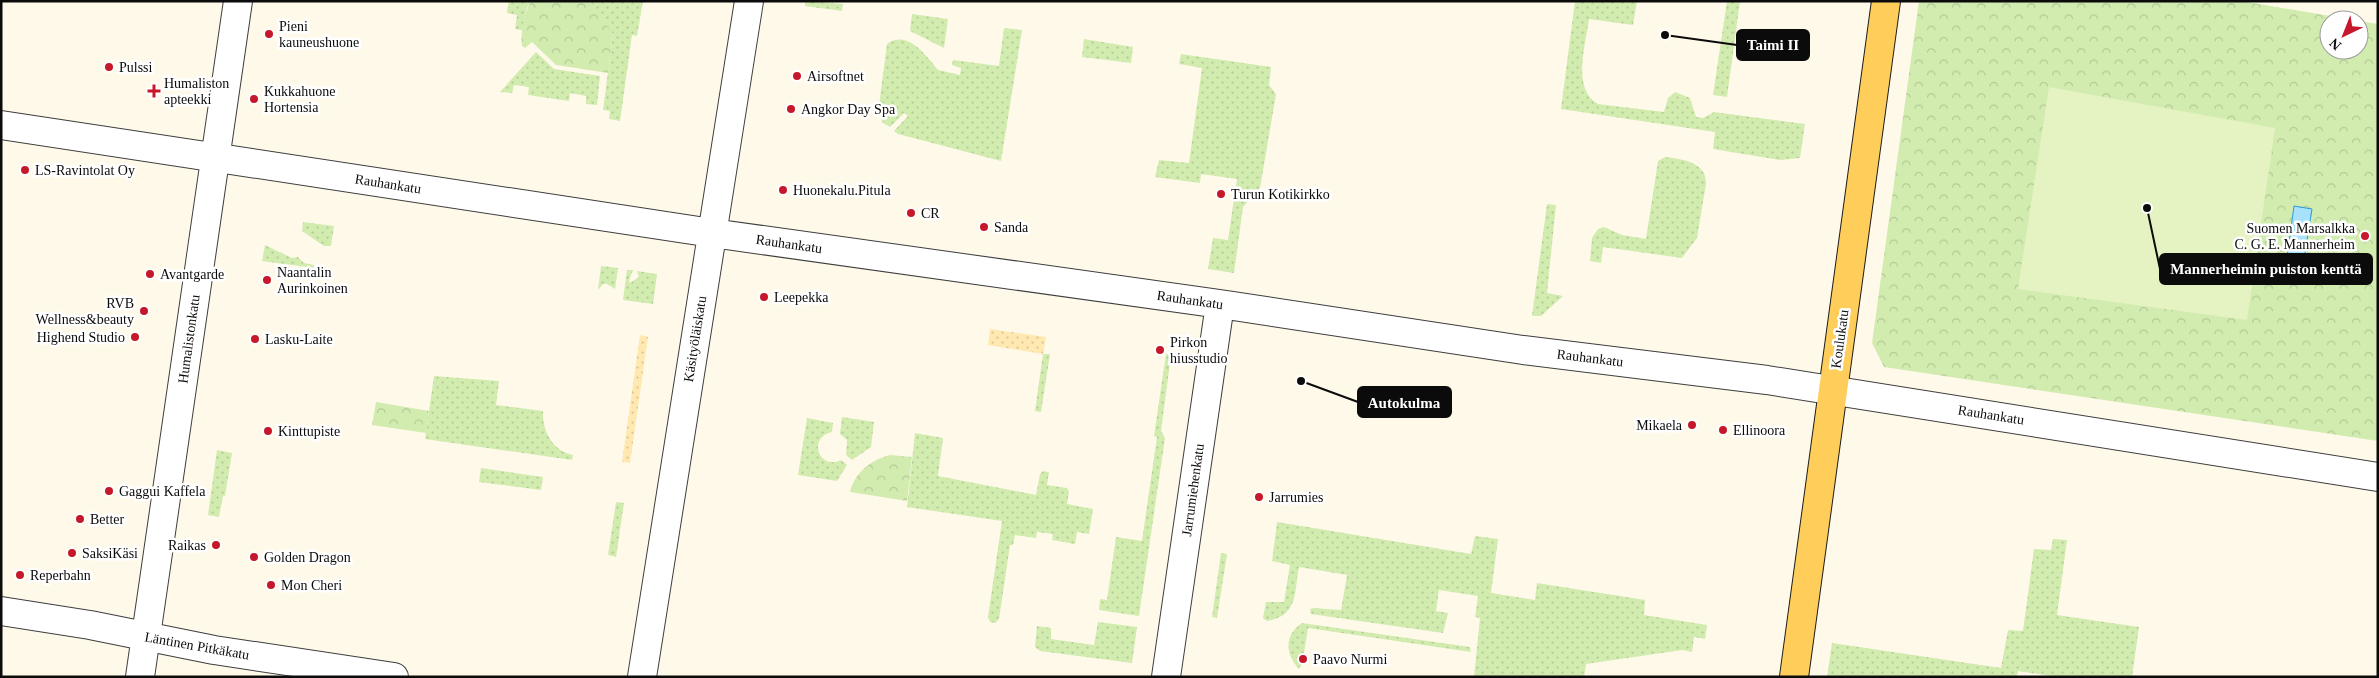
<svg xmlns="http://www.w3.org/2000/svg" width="2379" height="678" font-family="'Times New Roman',serif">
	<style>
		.grass { fill: url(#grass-dots) }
		.sand { fill: url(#sand-dots) }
		.park { fill: url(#park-crowns) }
		.pitch { fill: #e5f3c2 }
		.water { fill: url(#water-ripples); stroke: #299dd8 }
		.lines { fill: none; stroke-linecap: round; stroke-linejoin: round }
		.minor-casing { stroke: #3e3e3e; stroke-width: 30 }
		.major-casing { stroke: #1c1c1c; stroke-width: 30 }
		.minor { stroke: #fff; stroke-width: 28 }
		.major { stroke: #ffcd59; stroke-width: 28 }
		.poi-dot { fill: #c5182b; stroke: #fff; stroke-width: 2 }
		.labels { text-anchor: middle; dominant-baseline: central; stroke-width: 5; stroke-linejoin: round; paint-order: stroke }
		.poi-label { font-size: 14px; fill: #0b0b0b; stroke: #fff; text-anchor: start }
		.street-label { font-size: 14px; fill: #0b0b0b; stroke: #fff }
		.leader { fill: none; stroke: #0b0b0b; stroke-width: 2 }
		.callout-dot { fill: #0b0b0b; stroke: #fff; stroke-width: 2 }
		.callout { fill: #0b0b0b; stroke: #0b0b0b; stroke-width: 2 }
		.callout-label { font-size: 15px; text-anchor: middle; font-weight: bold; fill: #fff }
	</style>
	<defs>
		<pattern id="grass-dots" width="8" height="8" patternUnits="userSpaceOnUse" patternTransform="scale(1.25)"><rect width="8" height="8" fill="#d2ecb0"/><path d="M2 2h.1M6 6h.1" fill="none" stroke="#b3c996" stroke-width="1.8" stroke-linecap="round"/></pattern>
		<pattern id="sand-dots" width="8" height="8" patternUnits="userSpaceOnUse" patternTransform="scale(1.25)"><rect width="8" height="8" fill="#ffe9b1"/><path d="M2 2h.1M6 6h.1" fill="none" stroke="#d9c697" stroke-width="1.8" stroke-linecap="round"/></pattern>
		<pattern id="park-crowns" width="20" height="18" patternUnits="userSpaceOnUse" patternTransform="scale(1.25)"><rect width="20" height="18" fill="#d2ecb0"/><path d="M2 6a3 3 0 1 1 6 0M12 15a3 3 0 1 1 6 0" fill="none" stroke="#b3c996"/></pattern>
		<pattern id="water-ripples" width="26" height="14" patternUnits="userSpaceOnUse" patternTransform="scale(1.25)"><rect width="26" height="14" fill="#a8e1fb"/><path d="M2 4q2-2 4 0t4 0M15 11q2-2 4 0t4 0" fill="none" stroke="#8fc0d6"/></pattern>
	</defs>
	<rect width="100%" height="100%" fill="#fff9e9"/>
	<path class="grass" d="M509 1H531L527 7 522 30 515 29 517 15 507 13Z
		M587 1H643L637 36 632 35 620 121 609 119 610 111 603 110 613 34Z
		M805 1 843 4 842 11 805 6Z
		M1575 1H1637L1633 25 1589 19C1586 44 1571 89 1598 104L1664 112 1668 98 1675 92 1690 98 1696 117 1703 118 1714 112 1805 124 1800 158 1780 160 1713 149 1715 132 1561 109Z
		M1727 1H1740L1727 97 1713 95Z
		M912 14 948 19 944 48 910 31Z
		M1004 28 1022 30 1001 161 898 134 894 131 908 116 904 113 890 127 883 123 878 113 887 44C907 29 926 55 938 70L960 75 961 68 952 65 953 60 999 66Z
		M1084 39 1133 47 1131 63 1082 57Z
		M536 52 554 69 600 76 597 105 586 104V96L570 93 569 101 528 95 529 87 514 85 512 93 500 92Z
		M1181 54 1271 67 1269 85 1276 94 1260 188 1243 207 1234 273 1208 269 1213 238 1228 240 1237 179 1201 174 1200 183 1155 177 1159 160 1189 163 1202 68 1179 64Z
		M1665 157C1682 159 1707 162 1706 184L1697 238 1682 258 1603 247 1601 263 1590 261 1592 238 1598 229 1604 227 1622 235 1646 239 1658 161Z
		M1547 204 1556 205 1547 293 1563 296 1541 316H1532Z
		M303 222 334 226 331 246H324L302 231Z
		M265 245 292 258 298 257 304 263 314 265V268L262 261Z
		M601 266 618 268 615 289 607 284H603L598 290Z
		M627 270H633L629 280 630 283 639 277 637 271 657 274 653 304 623 300Z
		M1043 354H1050L1041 412 1035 411Z
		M1166 354 1171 355 1161 431 1165 438 1139 616 1099 610 1100 599 1107 600 1116 537 1142 541 1157 437 1154 436Z
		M434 376 499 381 496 405 543 411C542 430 552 451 573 455L572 460 425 439Z
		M842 417 874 422 871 447 852 460 846 455 847 440 840 434Z
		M807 418 833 423 832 432C807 437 819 471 841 460L847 465 837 481 798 475Z
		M915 433 943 438 938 476 1036 495 1040 474 1043 471 1049 472 1047 485 1067 488 1069 492 1067 504 1093 509 1089 534 1077 532 1075 544 1052 540 1053 534 1037 532 1036 538 1015 535 1013 545H1010L999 619 995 623 990 622 988 617 1002 521 907 507Z
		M217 450 232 453 225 496H223L219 517 208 515Z
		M481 468 543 477 541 490 479 482Z
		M616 502 624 503 616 557 608 555Z
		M1277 522 1471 554 1475 536 1498 539 1491 593 1535 600 1537 583 1645 600 1644 615 1707 625 1705 639 1694 637 1692 652 1682 650 1586 664 1584 677H1474L1480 618 1475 617 1478 596 1439 590 1436 611 1448 613 1443 633 1311 614 1310 609 1313 608 1341 610 1347 575 1299 567C1294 591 1299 616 1267 621L1263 618 1266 602H1284L1290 565 1272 561Z
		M2053 539 2067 540 2057 615 2139 627 2132 677H2058L2018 671 2017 677H1827L1832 643 2001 668 2008 630 2023 631 2034 549 2051 550Z
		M1221 553 1227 554 1217 618 1212 617Z
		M1098 622 1137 627 1132 663 1040 651 1035 647 1037 626 1051 628V639L1094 645Z
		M1302 623 1470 647 1471 652 1308 628 1302 665 1299 669C1285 654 1284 635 1302 623Z"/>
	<path class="sand" d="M990 329 1046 337 1043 354 988 345Z
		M640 335 648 337 630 463 622 462Z"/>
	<path class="park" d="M531 1H587L592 5 613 34 608 73 556 65 532 42 525 48 522 46C520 33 524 13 531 1Z
		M1919 1H2241L2354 20H2329V50H2359V21L2378 24V441L1884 367 1872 343Z
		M376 402 429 411 426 433 372 425Z
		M890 455 912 457 907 501 850 492C855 472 871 460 890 455Z"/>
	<path class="pitch" d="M2049 87 2275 128 2247 320 2018 289Z"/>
	<path class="water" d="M2294 206 2312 209 2303 266 2286 264Z"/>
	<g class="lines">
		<g class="minor-casing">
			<path id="minor" d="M1 125 712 233 1220 304 1523 350 1767 380 2378 477
				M1 611 90 625 214 650 394 677
				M140 677 238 1
				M642 677 749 1
				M1166 677 1220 304"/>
		</g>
		<g class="major-casing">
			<path id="major" d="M1794 677 1886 1"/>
		</g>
		<use href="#minor" class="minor"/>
		<use href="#major" class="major"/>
	</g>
	<g class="poi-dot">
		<circle cx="269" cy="34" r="5"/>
		<circle cx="109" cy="67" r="5"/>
		<circle cx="797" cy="76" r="5"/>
		<path d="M151.5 83.5h5v5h5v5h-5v5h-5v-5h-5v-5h5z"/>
		<circle cx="254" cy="99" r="5"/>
		<circle cx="791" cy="109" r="5"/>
		<circle cx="25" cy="170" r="5"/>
		<circle cx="783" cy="190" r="5"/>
		<circle cx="1221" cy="194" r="5"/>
		<circle cx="911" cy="213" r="5"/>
		<circle cx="984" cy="227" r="5"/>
		<circle cx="2365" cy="236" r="5"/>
		<circle cx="150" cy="274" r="5"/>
		<circle cx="267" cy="280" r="5"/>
		<circle cx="764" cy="297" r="5"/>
		<circle cx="144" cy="311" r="5"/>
		<circle cx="135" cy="337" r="5"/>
		<circle cx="255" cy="339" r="5"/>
		<circle cx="1160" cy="350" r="5"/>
		<circle cx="1692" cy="425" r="5"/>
		<circle cx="1723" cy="430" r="5"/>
		<circle cx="268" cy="431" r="5"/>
		<circle cx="109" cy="491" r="5"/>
		<circle cx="1259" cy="497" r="5"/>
		<circle cx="80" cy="519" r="5"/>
		<circle cx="216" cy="545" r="5"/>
		<circle cx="72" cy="553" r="5"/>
		<circle cx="254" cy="557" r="5"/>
		<circle cx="20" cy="575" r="5"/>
		<circle cx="271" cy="585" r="5"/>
		<circle cx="1303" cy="659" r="5"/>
	</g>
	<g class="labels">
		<g class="poi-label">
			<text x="279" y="26">Pieni<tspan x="279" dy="16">kauneushuone</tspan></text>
			<text x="119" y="67">Pulssi</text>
			<text x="807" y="76">Airsoftnet</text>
			<text x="164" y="83">Humaliston<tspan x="164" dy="16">apteekki</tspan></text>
			<text x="264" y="91">Kukkahuone<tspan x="264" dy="16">Hortensia</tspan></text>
			<text x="801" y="109">Angkor Day Spa</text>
			<text x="35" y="170">LS-Ravintolat Oy</text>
			<text x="793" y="190">Huonekalu.Pitula</text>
			<text x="1231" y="194">Turun Kotikirkko</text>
			<text x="921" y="213">CR</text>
			<text x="994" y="227">Sanda</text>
			<text x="2355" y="228" text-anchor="end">Suomen Marsalkka<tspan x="2355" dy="16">C. G. E. Mannerheim</tspan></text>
			<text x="277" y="272">Naantalin<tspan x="277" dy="16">Aurinkoinen</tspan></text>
			<text x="160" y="274">Avantgarde</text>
			<text x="774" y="297">Leepekka</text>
			<text x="134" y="303" text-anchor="end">RVB<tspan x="134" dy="16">Wellness&amp;beauty</tspan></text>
			<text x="125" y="337" text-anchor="end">Highend Studio</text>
			<text x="265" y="339">Lasku-Laite</text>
			<text x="1170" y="342">Pirkon<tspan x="1170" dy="16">hiusstudio</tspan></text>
			<text x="1682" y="425" text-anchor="end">Mikaela</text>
			<text x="1733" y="430">Ellinoora</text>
			<text x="278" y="431">Kinttupiste</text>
			<text x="119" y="491">Gaggui Kaffela</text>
			<text x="1269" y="497">Jarrumies</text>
			<text x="90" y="519">Better</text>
			<text x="206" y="545" text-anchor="end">Raikas</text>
			<text x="82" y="553">SaksiKäsi</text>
			<text x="264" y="557">Golden Dragon</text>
			<text x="30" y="575">Reperbahn</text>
			<text x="281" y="585">Mon Cheri</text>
			<text x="1313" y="659">Paavo Nurmi</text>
		</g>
		<g class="street-label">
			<text transform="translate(388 184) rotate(9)">Rauhankatu</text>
			<text transform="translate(789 244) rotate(8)">Rauhankatu</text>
			<text transform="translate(1190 300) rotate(8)">Rauhankatu</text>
			<text transform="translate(189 339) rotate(-82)">Humalistonkatu</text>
			<text transform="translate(695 339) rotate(-81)">Käsityöläiskatu</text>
			<text transform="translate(1840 339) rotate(-82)">Koulukatu</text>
			<text transform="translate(1590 358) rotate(7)">Rauhankatu</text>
			<text transform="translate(1991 415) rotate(9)">Rauhankatu</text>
			<text transform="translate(1193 490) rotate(-82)">Jarrumiehenkatu</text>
			<text transform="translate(197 646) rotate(10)">Läntinen Pitkäkatu</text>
		</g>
	</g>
	<path class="leader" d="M1665 35L1737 45M2147 208L2160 269M1301 381L1358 402"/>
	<g class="callout-dot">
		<circle cx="1665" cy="35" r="5"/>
		<circle cx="2147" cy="208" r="5"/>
		<circle cx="1301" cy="381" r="5"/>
	</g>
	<g class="callout">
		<rect x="1737" y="30" width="72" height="30" rx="5"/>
		<rect x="2160" y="254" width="212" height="30" rx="5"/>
		<rect x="1358" y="387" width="93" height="30" rx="5"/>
	</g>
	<g class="callout-label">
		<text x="1773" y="50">Taimi II</text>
		<text x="2266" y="274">Mannerheimin puiston kenttä</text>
		<text x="1404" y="408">Autokulma</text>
	</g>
	<rect width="2379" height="678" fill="none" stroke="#0b0b0b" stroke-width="5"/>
	<g transform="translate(2344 35) rotate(223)"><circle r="24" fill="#ffffff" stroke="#9d9d9d"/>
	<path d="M0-4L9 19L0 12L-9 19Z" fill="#c5182b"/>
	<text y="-8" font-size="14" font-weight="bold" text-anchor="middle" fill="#0b0b0b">N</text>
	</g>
</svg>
